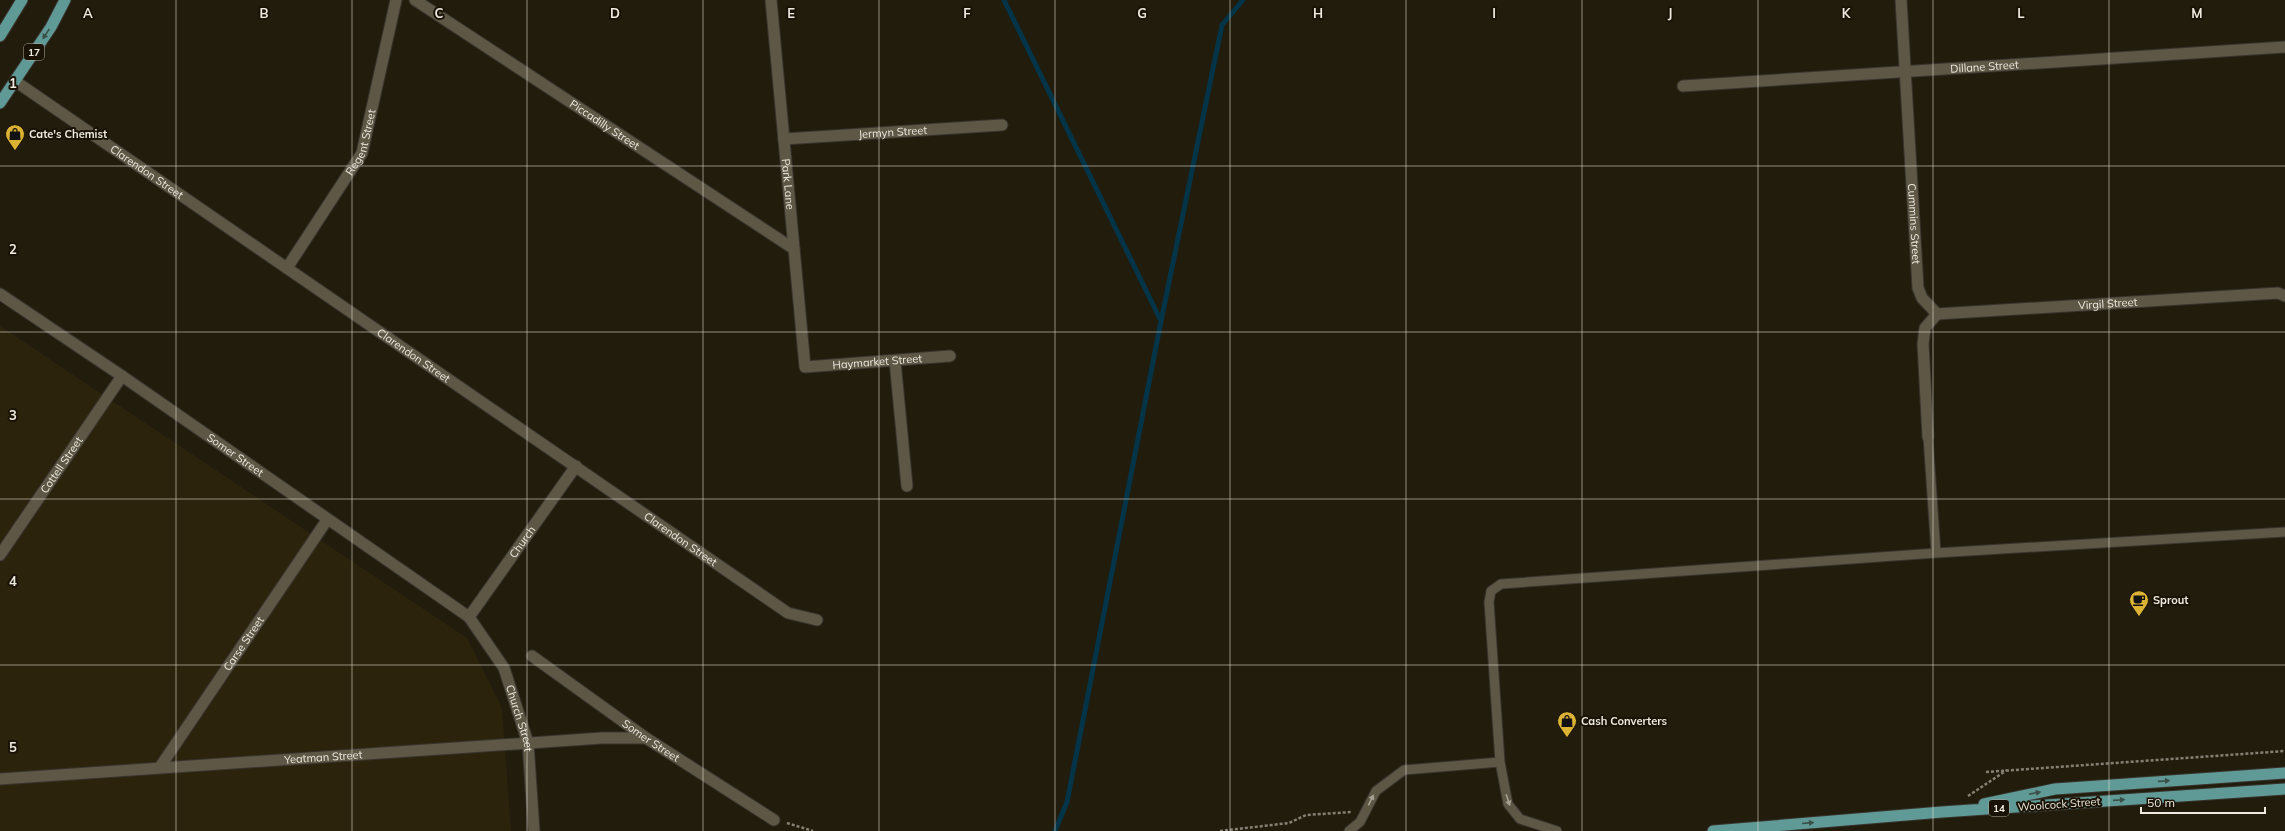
<svg xmlns="http://www.w3.org/2000/svg" width="2285" height="831" font-family="Mulish,sans-serif">
	<style>
		.built { fill: #2c230d }
		.lines { fill: none; stroke-linecap: round; stroke-linejoin: round }
		.stream { stroke: #033447; stroke-width: 5 }
		.service-casing { stroke: #38342d; stroke-width: 11 }
		.minor-casing { stroke: #38342d; stroke-width: 13 }
		.primary-casing { stroke: #38342d; stroke-width: 13 }
		.path { stroke: #858074; stroke-width: 2.5; stroke-dasharray: 3 2; stroke-linecap: butt }
		.service { stroke: #5e5746; stroke-width: 9 }
		.minor { stroke: #5e5746; stroke-width: 11 }
		.primary { stroke: #609a97; stroke-width: 11 }
		.oneway { fill: #394f47 }
		.oneway2 { fill: #a6a093 }
		.grid { fill: none; stroke: #eeeae0; stroke-width: 1; stroke-opacity: 0.55 }
		.labels { text-anchor: middle; dominant-baseline: central; stroke-width: 4; stroke-linejoin: round; paint-order: stroke }
		.shield { fill: #191205; stroke: #aea99e; stroke-width: 1 }
		.shield-label { font-size: 10px; font-weight: bold; fill: #eeeae0 }
		.street-label { font-size: 11px; fill: #eeeae0; stroke: #191205 }
		.poi-label { font-size: 11px; font-weight: bold; fill: #eeeae0; stroke: #191205; text-anchor: start }
		.grid-label { font-size: 13px; text-anchor: middle; font-weight: bold; fill: #eeeae0; stroke: #191205; stroke-width: 4; stroke-linejoin: round; paint-order: stroke }
	</style>
	<rect width="100%" height="100%" fill="#221c0d"/>
	<path class="built" d="M0 326 467 638 502 708 511 831H0Z"/>
	<g class="lines">
		<path class="stream" d="M1004 0 1161 321
			M1055 831 1067 802 1161 321 1222 25 1243 0"/>
		<g class="service-casing">
			<path id="service" d="M1928 437 1936 553
				M1349 831 1360 822 1376 791 1404 770 1500 762
				M1557 831 1520 819 1508 804 1500 762 1489 602 1491 591 1501 584 1936 553 2285 532"/>
		</g>
		<g class="minor-casing">
			<g id="minor">
				<path id="s1" d="M415 0 794 249"/>
				<path id="s2" d="M771 0 805 367 950 356"/>
				<path id="s3" d="M1901 0 1918 288 1922 298 1937 314"/>
				<path id="s4" d="M15 81 788 613 817 620"/>
				<path id="s5" d="M1683 86 2285 47"/>
				<path id="s6" d="M784 139 1002 125"/>
				<path id="s7" d="M287 268 362 153 396 0"/>
				<path id="s8" d="M0 294 122 376 469 617 504 668 528 743 534 831"/>
				<path id="s9" d="M1937 314 2278 293 2285 296"/>
				<path d="M895 361 907 486"/>
				<path d="M1928 437 1923 344 1925 328 1937 314"/>
				<path id="s10" d="M0 555 122 376"/>
				<path id="s11" d="M469 617 576 466"/>
				<path id="s12" d="M532 656 646 738 774 820"/>
				<path id="s13" d="M160 767 327 520"/>
				<path id="s14" d="M0 779 602 738H646"/>
			</g>
		</g>
		<g class="primary-casing">
			<path id="primary" d="M0 36 22 0
				M0 103 51 27 65 0
				M1984 804 2055 789 2285 773
				M1713 831 1942 812 2285 789"/>
		</g>
		<path class="path" d="M1986 772 2285 751
			M1968 796 2007 770
			M787 823 813 831
			M1220 831 1289 823 1306 815 1352 812"/>
		<use href="#service" class="service"/>
		<use href="#minor" class="minor"/>
		<use href="#primary" class="primary"/>
	</g>
	<defs><path id="oneway-solid" d="M-6-.8H1V-3.2L6.5 0L1 3.2V.8H-6Z"/></defs>
	<g class="oneway">
		<use href="#oneway-solid" transform="translate(46 34) rotate(124)"/>
		<use href="#oneway-solid" transform="translate(2164 781) rotate(-4)"/>
		<use href="#oneway-solid" transform="translate(2035 793) rotate(-11)"/>
		<use href="#oneway-solid" transform="translate(2119 800) rotate(-4)"/>
		<use href="#oneway-solid" transform="translate(1808 823) rotate(-5)"/>
	</g>
	<g class="oneway2">
		<use href="#oneway-solid" transform="translate(1371 800) rotate(-64)"/>
		<use href="#oneway-solid" transform="translate(1508 800) rotate(72)"/>
	</g>
	<path class="grid" d="M176 0V831M352 0V831M527 0V831M703 0V831M879 0V831M1055 0V831M1230 0V831M1406 0V831M1582 0V831M1758 0V831M1933 0V831M2109 0V831M0 166H2285M0 332H2285M0 499H2285M0 665H2285"/>
	<defs>
		<g id="shop-pin" transform="scale(1)"><path d="M0 17L-7.5 6A9.5 9.5 0 1 1 7.5 6Z" fill="#dbb233" stroke="#191205"/><path d="M-5-2.5h2.3a2.7 3.5 0 0 1 5.4 0H5L5.5 6h-11ZM-1.5-2.5h3a1.5 2.3 0 0 0-3 0Z" fill="#111"/></g>
		<g id="cafe-pin" transform="scale(1)"><path d="M0 17L-7.5 6A9.5 9.5 0 1 1 7.5 6Z" fill="#dbb233" stroke="#191205"/><path d="M-5.5-4.5H6V0H3Q3 3.5 0 3.5H-2.5Q-5.5 3.5-5.5 0ZM3-3.2v2h1.7v-2ZM-6 4.5H4V6H-6Z" fill="#111"/></g>
	</defs>
	<g fill-rule="evenodd">
		<use href="#shop-pin" x="15" y="134"/>
		<use href="#cafe-pin" x="2139" y="600"/>
		<use href="#shop-pin" x="1567" y="721"/>
	</g>
	<g class="labels">
		<g class="shield">
			<rect x="24" y="44" width="20" height="16" rx="3"/>
			<rect x="1989" y="800" width="20" height="16" rx="3"/>
		</g>
		<g class="shield-label">
			<text x="34" y="52">17</text>
			<text x="1999" y="808">14</text>
		</g>
		<g class="street-label">
			<text stroke="none"><textPath href="#s5" startOffset="302">Dillane Street</textPath></text>
			<text stroke="none"><textPath href="#s1" startOffset="227">Piccadilly Street</textPath></text>
			<text stroke="none"><textPath href="#s6" startOffset="109">Jermyn Street</textPath></text>
			<text stroke="none"><textPath href="#s7" startOffset="147">Regent Street</textPath></text>
			<text stroke="none"><textPath href="#s4" startOffset="160">Clarendon Street</textPath></text>
			<text stroke="none"><textPath href="#s2" startOffset="185">Park Lane</textPath></text>
			<text stroke="none"><textPath href="#s3" startOffset="224">Cummins Street</textPath></text>
			<text stroke="none"><textPath href="#s9" startOffset="171">Virgil Street</textPath></text>
			<text stroke="none"><textPath href="#s4" startOffset="484">Clarendon Street</textPath></text>
			<text stroke="none"><textPath href="#s2" startOffset="441">Haymarket Street</textPath></text>
			<text stroke="none"><textPath href="#s8" startOffset="285">Somer Street</textPath></text>
			<text stroke="none"><textPath href="#s10" startOffset="109">Cottell Street</textPath></text>
			<text stroke="none"><textPath href="#s4" startOffset="808">Clarendon Street</textPath></text>
			<text stroke="none"><textPath href="#s11" startOffset="92">Church</textPath></text>
			<text stroke="none"><textPath href="#s13" startOffset="149">Carse Street</textPath></text>
			<text stroke="none"><textPath href="#s8" startOffset="684">Church Street</textPath></text>
			<text stroke="none"><textPath href="#s12" startOffset="146">Somer Street</textPath></text>
			<text stroke="none"><textPath href="#s14" startOffset="324">Yeatman Street</textPath></text>
			<text transform="translate(2059 804) rotate(-4)">Woolcock Street</text>
		</g>
		<g class="poi-label">
			<text x="29" y="134">Cate's Chemist</text>
			<text x="2153" y="600">Sprout</text>
			<text x="1581" y="721">Cash Converters</text>
		</g>
	</g>
	<g class="grid-label">
		<text x="88" y="18">A</text>
		<text x="264" y="18">B</text>
		<text x="439" y="18">C</text>
		<text x="615" y="18">D</text>
		<text x="791" y="18">E</text>
		<text x="967" y="18">F</text>
		<text x="1142" y="18">G</text>
		<text x="1318" y="18">H</text>
		<text x="1494" y="18">I</text>
		<text x="1670" y="18">J</text>
		<text x="1846" y="18">K</text>
		<text x="2021" y="18">L</text>
		<text x="2197" y="18">M</text>
		<text x="13" y="88">1</text>
		<text x="13" y="254">2</text>
		<text x="13" y="420">3</text>
		<text x="13" y="586">4</text>
		<text x="13" y="752">5</text>
	</g>
	<path d="M2141 807v6h124v-6" fill="none" stroke="#eeeae0" stroke-width="2"/>
	<text x="2147" y="807" font-size="12" fill="#eeeae0" stroke="#191205" stroke-width="3" paint-order="stroke">50 m</text>
</svg>
